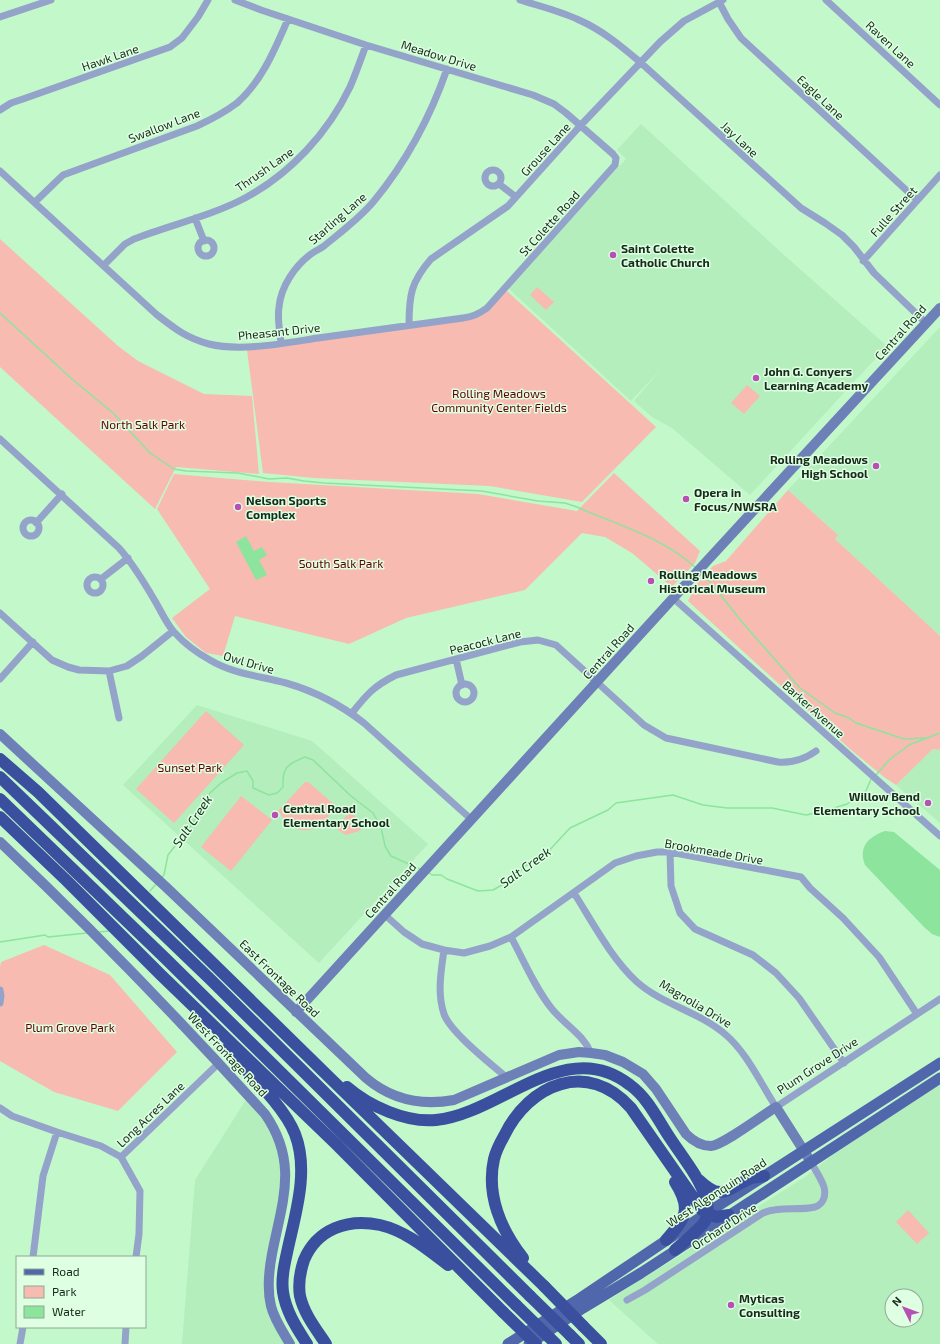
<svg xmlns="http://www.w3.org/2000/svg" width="940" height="1344" font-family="'Exo 2',sans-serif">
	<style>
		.built { fill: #b3eebc; fill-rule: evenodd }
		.green { fill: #f7bbb1 }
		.water { fill: #8de49d }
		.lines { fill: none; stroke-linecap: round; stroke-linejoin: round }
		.stream { stroke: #8de49d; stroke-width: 1.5 }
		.street { stroke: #94a3c9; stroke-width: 7 }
		.secondary { stroke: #6d80b8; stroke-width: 10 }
		.primary { stroke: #5167ab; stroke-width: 11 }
		.highway { stroke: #3a509f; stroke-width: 12 }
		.highway-bridge { stroke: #3a509f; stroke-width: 12 }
		.poi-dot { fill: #b750b4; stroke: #dfffe3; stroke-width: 1.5 }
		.labels { text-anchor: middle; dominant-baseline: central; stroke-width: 3; stroke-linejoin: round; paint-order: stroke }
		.street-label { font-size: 12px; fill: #162b1a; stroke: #dfffe3 }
		.poi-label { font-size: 12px; font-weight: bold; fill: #162b1a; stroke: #dfffe3; text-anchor: start }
		.park-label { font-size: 12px; fill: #620001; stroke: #dfffe3 }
		.water-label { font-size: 13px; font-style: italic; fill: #11351a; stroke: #dfffe3 }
	</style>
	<rect width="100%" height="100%" fill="#c3f8ca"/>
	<path class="built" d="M641 124 784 255 887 346 750 495 672 428 652 417 634 401 662 368 631 401 508 288 626 159 617 150Z
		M940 327V636L835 539 838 535 788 490Z
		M197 705 312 741 428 844 319 963 123 785Z
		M933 749 940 750V823L896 785Z
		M940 1082V1344H658L609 1300 805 1177 830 1157ZM892 1296H916V1320H892Z
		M249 1095 284 1155 270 1296 290 1344H182L195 1180Z"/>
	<path class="green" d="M0 239 118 346 138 361 204 394 252 396 259 474 176 467 155 509 0 367Z
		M537 287 554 302 546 310 530 295Z
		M507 291 656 427 582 502 490 486 314 478 263 473 247 350 449 323 483 315Z
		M747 385 760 396 744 414 731 403Z
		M614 473 700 551 695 563 672 587 632 553 605 537 582 533 525 590 406 618 349 644 235 616 223 656 206 653 186 637 172 618 210 589 157 509 174 474 269 482 478 494 577 511Z
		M788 490 838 535 835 539 940 636V750L933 749 896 785 884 777 850 749 688 601 696 585 713 566 726 561Z
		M206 711 244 745 174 823 136 789Z
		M305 782H308L336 806C325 822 309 840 289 824 285 821 282 815 278 811Z
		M241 796 272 820 231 871 201 847Z
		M350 812 365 825 359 831 346 835 338 830 337 826Z
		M44 945 110 975 177 1052 118 1111 54 1092 0 1061V967L1 962Z
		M908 1210 929 1233 917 1244 896 1222Z"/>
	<path class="water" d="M246 536 254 551 262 547 267 555 259 560 267 575 256 580 236 542Z
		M885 831 894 832 940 870V937L932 934 924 927 865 865C858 847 868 837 885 831Z"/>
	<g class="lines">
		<path class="stream" d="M0 313 72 379 113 413 150 453 174 469 186 471 238 473 269 479 287 478 304 481 324 483 482 491 538 501 565 503 577 507C617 525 663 537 696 568
			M701 573 707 578 742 622 800 688 835 713 849 718 856 723 904 739 925 738
			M876 775 889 760 909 745 940 733
			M429 873 432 875H441L447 879 478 891 493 890 514 878 525 866 544 856 570 828 608 810 616 803 673 795 703 805 727 808H772L806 815 825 811 847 804 866 791 871 779
			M161 878 164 875 168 855 198 816 210 793 221 783 237 773 247 771 253 781V788L269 795 277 793 283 787C282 768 287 764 305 757L313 760 351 796 373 813 381 827 385 846 391 856 420 869
			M150 891 156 884
			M99 932 109 931
			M0 942 45 935 48 937 87 933"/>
		<path class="street" d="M520 0C539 6 560 11 579 20 602 30 621 46 640 62L801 208 825 223 842 235 854 247 874 273 926 323
			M826 0 940 105
			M719 2 728 19 741 38 917 200
			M0 17 51 0
			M0 110 11 103 23 99 170 47 182 38 198 17 208 0
			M485 178a8 8 0 1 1 16 0a8 8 0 1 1-16 0Z
			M0 171 156 314C174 328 186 338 209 344 241 352 285 343 318 338 366 331 415 325 463 318 473 317 479 314 487 308L615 165 616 158 613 154 566 113 554 104 533 95 366 45 261 10 235 0
			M499 184 516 197
			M35 202 63 175 197 126C210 120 225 112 237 103 262 81 275 49 288 19
			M195 218 204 241
			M198 248a8 8 0 1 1 16 0a8 8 0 1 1-16 0Z
			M863 261 940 175
			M104 265 125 244 134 239C170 225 211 216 245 198 290 174 328 133 350 87 356 73 361 59 366 45
			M409 325C409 295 411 282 431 259L508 206 580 126 660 42 684 21 723 0
			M281 343C280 331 277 319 279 307 281 286 295 266 311 254 315 251 320 249 324 246 341 232 360 218 374 201 407 161 430 118 447 69
			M0 439 119 548C133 564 144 582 155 601 161 611 166 623 174 632 184 643 197 653 210 660 233 674 260 676 286 683 314 691 341 705 364 723L472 820
			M23 528a8 8 0 1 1 16 0a8 8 0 1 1-16 0Z
			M36 523 62 494
			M87 585a8 8 0 1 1 16 0a8 8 0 1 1-16 0Z
			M101 579 128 558
			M673 598 940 836
			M0 613 52 660 68 667 79 670 109 671 127 666 142 656 173 631
			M456 659 462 685
			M109 671 119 718
			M0 679 33 642
			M456 693a9 9 0 1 1 18 0a9 9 0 1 1-18 0Z
			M352 713C367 694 374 686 396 675L520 642 538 640 556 645 644 725 666 738 778 762C792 763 805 759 816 751
			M670 852 671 886 680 913 695 929 753 955 776 973 799 998 844 1063
			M574 893C593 923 611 958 637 982 663 1005 700 1012 726 1035 747 1053 761 1084 776 1107L940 999
			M385 915 404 932 422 944 444 950 464 953 490 946 511 937 615 863 636 856 657 852H670L801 877 810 888 843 918 879 957 917 1014
			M511 937C524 961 535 988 552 1009 565 1025 583 1034 591 1053
			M444 950C441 971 437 994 444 1014 450 1032 491 1064 506 1077
			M0 990 1 996 0 1003
			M0 1108 12 1116 57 1132 101 1146 121 1157 219 1063
			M121 1157 140 1191 139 1234 136 1257
			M33 1257 43 1176 57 1132
			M627 1300 645 1290 763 1213C779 1206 798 1211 815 1207 824 1204 826 1195 824 1187 821 1178 815 1170 811 1162
			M20 1344 23 1327
			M125 1344 126 1327"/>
		<path class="secondary" d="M0 734 166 887 366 1078C392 1100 421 1106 454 1100L559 1055 579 1052 591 1053 605 1055 623 1062 643 1074 656 1089 686 1134C693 1141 701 1146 711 1146 723 1145 763 1115 776 1107L811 1162
			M0 842C92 929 180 1020 265 1114 299 1163 282 1202 272 1254 269 1270 267 1290 271 1306 274 1319 283 1332 290 1344
			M296 1012 706 562 940 308"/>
		<path class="primary" d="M508 1344 576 1301 707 1213 940 1063
			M529 1344 583 1308 641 1273 940 1078"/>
		<path class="highway" d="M0 759 38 792 330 1078 544 1286
			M0 777 211 980 530 1296
			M0 799 166 959 516 1305
			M0 817 67 881 161 975 336 1144 503 1312
			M227 1049C248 1073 284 1106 295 1134 309 1170 296 1212 288 1248 285 1262 281 1277 283 1292 286 1312 297 1328 307 1344
			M347 1087C369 1106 406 1123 436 1120 500 1114 566 1034 630 1085 648 1098 658 1120 670 1138 678 1150 687 1162 695 1175 702 1187 713 1207 705 1221 702 1227 682 1244 675 1250
			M699 1180C722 1202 727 1189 749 1179 753 1177 760 1177 764 1176
			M666 1240C686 1218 692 1209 675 1182
			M523 1258C501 1230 486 1195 494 1159 496 1151 500 1143 504 1136 529 1084 588 1059 631 1108L702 1210 716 1217 729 1215
			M583 1326 601 1344
			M570 1335 579 1344
			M326 1344C316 1329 304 1314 300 1296 298 1284 300 1272 304 1260 317 1229 348 1218 380 1225 406 1231 427 1249 448 1265"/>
		<path class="highway-bridge" d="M544 1286 583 1326
			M530 1296 570 1335
			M516 1305 556 1344
			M503 1312 536 1344"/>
	</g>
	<g class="poi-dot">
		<circle cx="613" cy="255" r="4"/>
		<circle cx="756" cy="378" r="4"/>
		<circle cx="876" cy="466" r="4"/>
		<circle cx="686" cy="499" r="4"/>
		<circle cx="238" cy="507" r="4"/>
		<circle cx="651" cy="581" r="4"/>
		<circle cx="928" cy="803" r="4"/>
		<circle cx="275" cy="815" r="4"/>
		<circle cx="731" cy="1305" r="4"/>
	</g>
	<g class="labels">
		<g class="street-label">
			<text transform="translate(891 44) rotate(43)">Raven Lane</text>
			<text transform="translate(439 55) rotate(17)">Meadow Drive</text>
			<text transform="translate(110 57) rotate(-19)">Hawk Lane</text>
			<text transform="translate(821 97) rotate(43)">Eagle Lane</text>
			<text transform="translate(164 125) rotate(-21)">Swallow Lane</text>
			<text transform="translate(740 139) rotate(43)">Jay Lane</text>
			<text transform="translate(545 149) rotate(-48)">Grouse Lane</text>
			<text transform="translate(264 169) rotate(-35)">Thrush Lane</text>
			<text transform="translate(893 211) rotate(-48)">Fulle Street</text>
			<text transform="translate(337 218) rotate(-41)">Starling Lane</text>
			<text transform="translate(549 223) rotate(-48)">St Colette Road</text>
			<text transform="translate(279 331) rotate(-6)">Pheasant Drive</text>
			<text transform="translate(900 332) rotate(-48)">Central Road</text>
			<text transform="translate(485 641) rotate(-14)">Peacock Lane</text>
			<text transform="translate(608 651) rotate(-48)">Central Road</text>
			<text transform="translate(249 662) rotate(16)">Owl Drive</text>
			<text transform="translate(814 709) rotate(42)">Barker Avenue</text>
			<text transform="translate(714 851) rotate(10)">Brookmeade Drive</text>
			<text transform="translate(390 890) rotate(-48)">Central Road</text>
			<text transform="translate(280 978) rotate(44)">East Frontage Road</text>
			<text transform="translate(696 1003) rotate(31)">Magnolia Drive</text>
			<text transform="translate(228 1054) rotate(47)">West Frontage Road</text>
			<text transform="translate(817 1065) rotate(-33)">Plum Grove Drive</text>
			<text transform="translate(150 1114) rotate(-44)">Long Acres Lane</text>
			<text transform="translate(716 1192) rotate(-33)">West Algonquin Road</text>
			<text transform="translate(724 1226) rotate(-33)">Orchard Drive</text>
		</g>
		<g class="poi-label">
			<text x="621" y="248">Saint Colette<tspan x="621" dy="14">Catholic Church</tspan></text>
			<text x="764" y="371">John G. Conyers<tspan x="764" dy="14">Learning Academy</tspan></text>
			<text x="868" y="459" text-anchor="end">Rolling Meadows<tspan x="868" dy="14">High School</tspan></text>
			<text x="694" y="492">Opera in<tspan x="694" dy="14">Focus/NWSRA</tspan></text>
			<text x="246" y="500">Nelson Sports<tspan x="246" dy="14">Complex</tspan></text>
			<text x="659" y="574">Rolling Meadows<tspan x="659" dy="14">Historical Museum</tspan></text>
			<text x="920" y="796" text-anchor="end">Willow Bend<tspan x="920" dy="14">Elementary School</tspan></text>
			<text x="283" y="808">Central Road<tspan x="283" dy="14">Elementary School</tspan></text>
			<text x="739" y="1298">Myticas<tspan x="739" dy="14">Consulting</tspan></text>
		</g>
		<g class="park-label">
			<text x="499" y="393">Rolling Meadows<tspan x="499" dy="14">Community Center Fields</tspan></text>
			<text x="143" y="424">North Salk Park</text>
			<text x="341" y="563">South Salk Park</text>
			<text x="190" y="767">Sunset Park</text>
			<text x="70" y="1027">Plum Grove Park</text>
		</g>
		<g class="water-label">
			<text transform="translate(192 821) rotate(-56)">Salt Creek</text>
			<text transform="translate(525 867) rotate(-36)">Salt Creek</text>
		</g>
	</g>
	<rect x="16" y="1256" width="130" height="72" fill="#dfffe3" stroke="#8faa93"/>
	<rect x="24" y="1269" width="20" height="6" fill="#5167ab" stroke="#8faa93"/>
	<text x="52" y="1276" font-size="12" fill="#162b1a">Road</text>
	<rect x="24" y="1286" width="20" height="12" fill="#f7bbb1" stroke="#8faa93"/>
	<text x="52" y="1296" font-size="12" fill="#162b1a">Park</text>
	<rect x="24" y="1306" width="20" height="12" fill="#8de49d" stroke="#8faa93"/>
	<text x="52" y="1316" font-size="12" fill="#162b1a">Water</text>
	<g transform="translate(904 1308) rotate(312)"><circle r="19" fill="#dfffe3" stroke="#8faa93"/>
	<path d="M0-3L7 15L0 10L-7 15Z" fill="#b750b4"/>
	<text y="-6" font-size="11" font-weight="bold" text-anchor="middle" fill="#162b1a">N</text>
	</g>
</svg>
